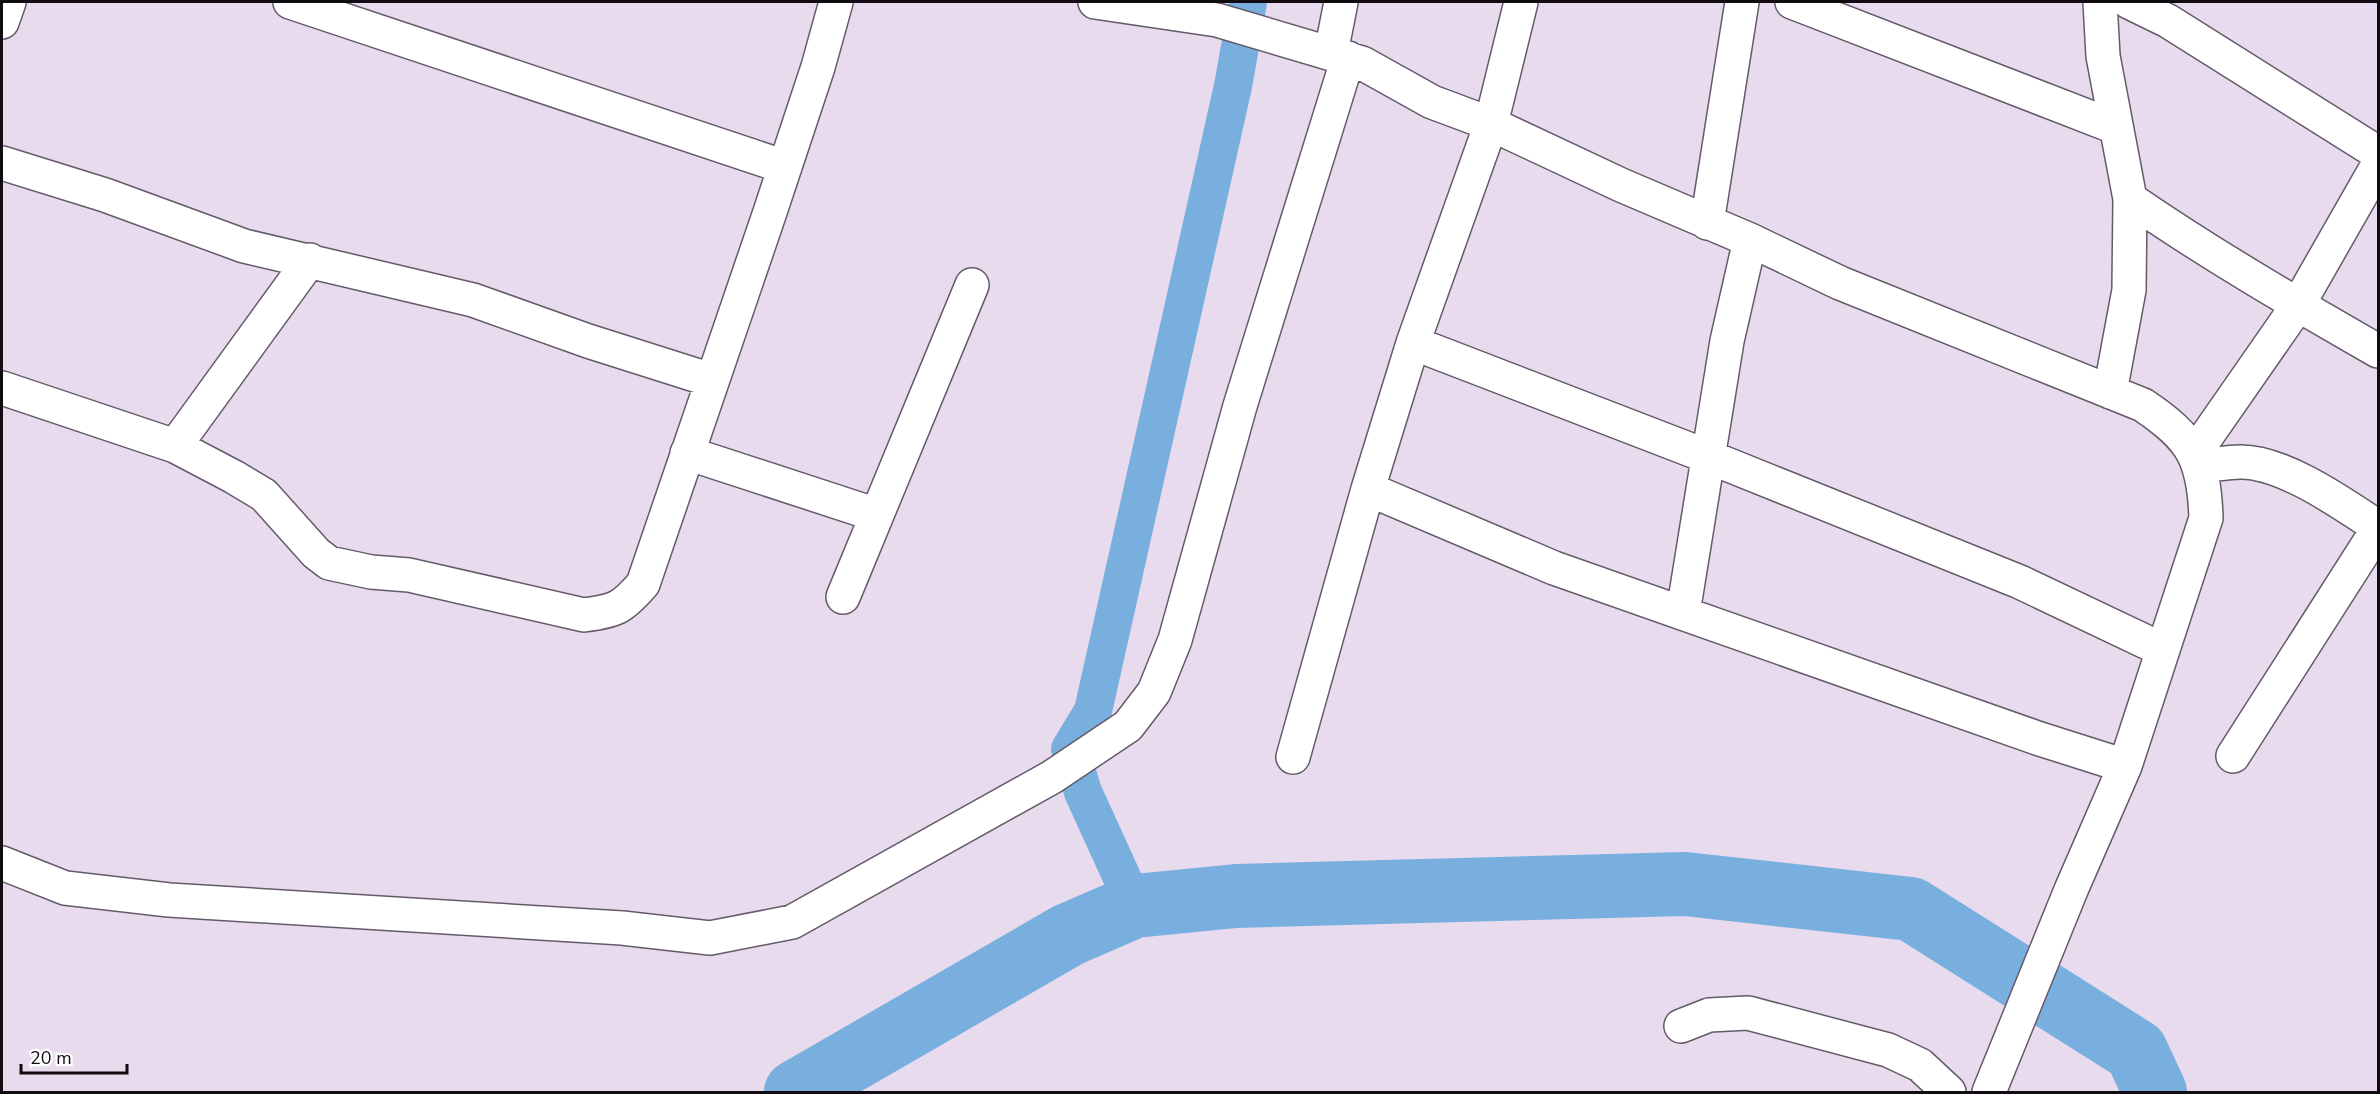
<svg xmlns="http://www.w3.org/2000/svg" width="2380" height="1094" font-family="'Nunito Sans',sans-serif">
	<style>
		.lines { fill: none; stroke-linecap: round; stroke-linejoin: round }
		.canal { stroke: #79afdf; stroke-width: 38 }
		.river { stroke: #79afdf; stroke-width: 64 }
		.minor-casing { stroke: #645a69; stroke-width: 36 }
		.minor { stroke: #fff; stroke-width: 33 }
	</style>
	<rect width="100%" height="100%" fill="#e7dbed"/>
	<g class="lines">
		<path class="canal" d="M1135 906 1083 792 1070 749 1093 711 1233 86 1248 2"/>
		<path class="river" d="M796 1092 1068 935 1135 906 1236 896 1685 884 1911 909 2136 1051 2155 1092"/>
		<g class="minor-casing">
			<path id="minor" d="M290 2 785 167
				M1095 2 1217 20 1362 63 1432 102 1491 124 1621 185 1750 240 1840 283 2143 405C2192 438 2204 458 2206 518L2125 766 2071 890 1989 1092
				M1792 2 2115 127
				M2100 2 2103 56 2130 199 2129 290 2110 392
				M2129 2 2168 21 2378 153
				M2 22 9 2
				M1331 53 1341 2
				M2 163 105 195 244 246 473 300 588 341 711 380
				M2130 199C2210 254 2294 303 2378 351
				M1707 223 1742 2
				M1413 343 1709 457 2020 582 2163 650
				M2 388 175 446 234 477 264 495 316 553 329 563 371 572 409 575 584 615C616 611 622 608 643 584L770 212 818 67 836 2
				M175 446 310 260
				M687 453 877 515
				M2195 453 2298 305 2378 165
				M2200 466C2213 465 2228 462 2241 462 2284 462 2343 504 2378 527
				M1368 489 1554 568 2040 739 2125 766
				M843 597 972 285
				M1683 613 1727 341 1750 240
				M2233 756 2378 529
				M1293 757 1368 489 1413 343 1491 124 1521 2
				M2 863 65 888 169 900 622 928 710 938 792 922 1052 777 1128 726 1154 692 1175 640 1240 406 1348 58
				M1681 1026 1709 1015 1748 1013 1888 1050 1920 1065 1949 1092"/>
		</g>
		<use href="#minor" class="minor"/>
	</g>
	<rect width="2380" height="1094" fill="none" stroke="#100c12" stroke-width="6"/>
	<path d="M21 1064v9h106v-9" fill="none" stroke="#100c12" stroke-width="3"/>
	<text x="30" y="1064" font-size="18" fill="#100c12" stroke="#ffffff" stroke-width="4.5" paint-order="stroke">20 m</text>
</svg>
